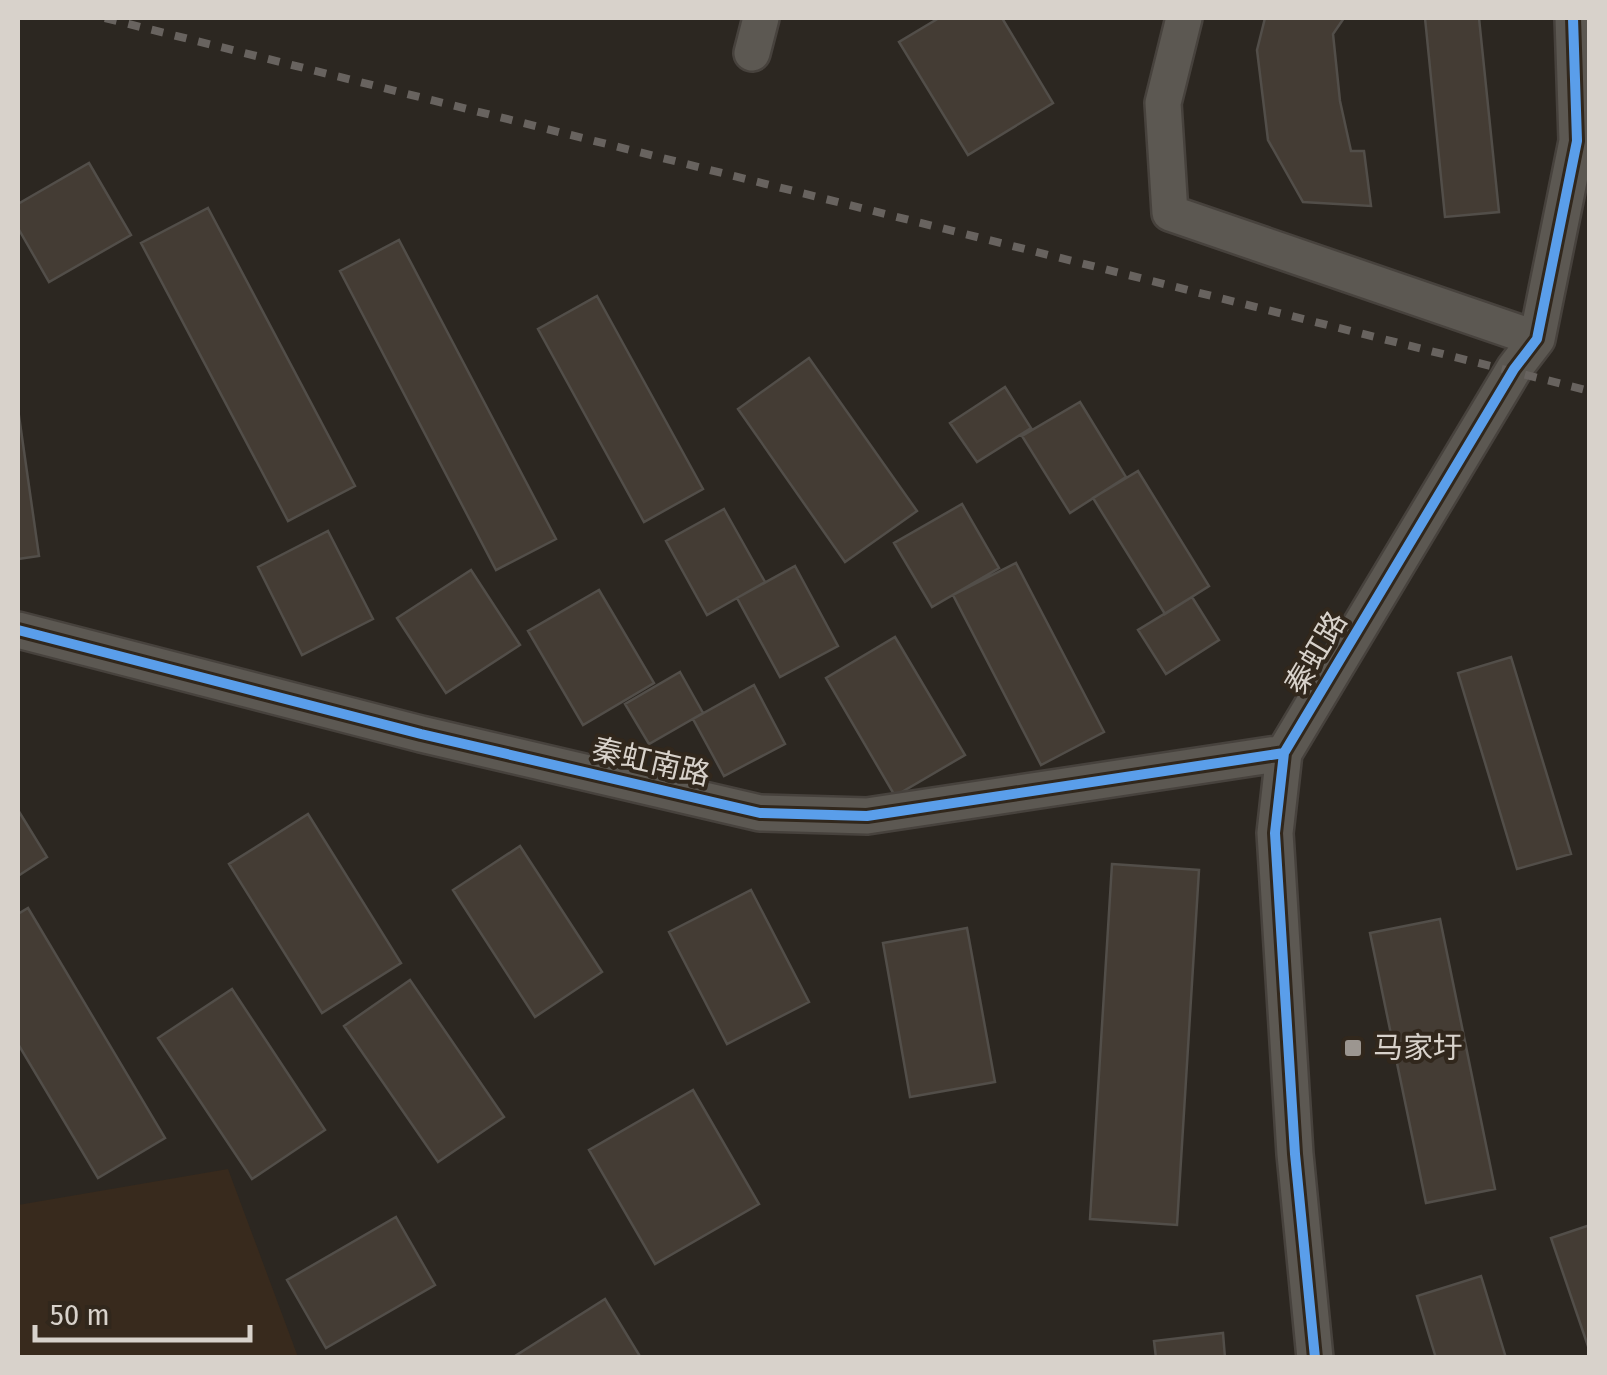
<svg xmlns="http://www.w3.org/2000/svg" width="1607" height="1375" font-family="'Fira Sans Condensed','Noto Sans SC',sans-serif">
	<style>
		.built { fill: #382a1d }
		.building { fill: #443c34; stroke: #524e49; stroke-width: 2.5 }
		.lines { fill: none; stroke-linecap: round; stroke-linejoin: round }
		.minor-casing { stroke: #47423d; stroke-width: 40 }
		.minor { stroke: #5c5852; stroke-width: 35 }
		.rail { stroke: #68635f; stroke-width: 8; stroke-dasharray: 12 12; stroke-linecap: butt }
		.cycleway-casing { stroke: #31271c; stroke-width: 16 }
		.cycleway { stroke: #5a9eea; stroke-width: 10 }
		.poi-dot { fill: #9c9690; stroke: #31271c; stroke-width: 4 }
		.labels { text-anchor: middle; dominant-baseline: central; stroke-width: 8; stroke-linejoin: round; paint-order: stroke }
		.street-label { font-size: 30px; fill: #d8d2cb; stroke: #31271c }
		.poi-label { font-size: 30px; fill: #d8d2cb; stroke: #31271c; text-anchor: start }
	</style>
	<rect width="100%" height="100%" fill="#2c2721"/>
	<path class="built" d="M228 1169 298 1357H18V1205Z"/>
	<path class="building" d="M939 18H1002L1053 103 968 155 899 42Z
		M1265 18H1344L1333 34 1340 101 1351 151H1364L1371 206 1303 202 1268 140 1257 50Z
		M1425 18H1479L1499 212 1445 217Z
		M89 163 131 235 49 282 18 228V204Z
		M208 208 355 486 288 521 141 243Z
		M399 240 556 539 496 570 340 271Z
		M597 296 703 489 644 522 538 329Z
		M809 358 917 511 845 562 738 409Z
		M1005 387 1031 428 977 462 950 423Z
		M1080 402 1126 477 1070 513 1022 436Z
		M18 409 39 556 18 559Z
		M1138 471 1209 586 1165 614 1093 498Z
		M962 504 999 568 932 607 894 543Z
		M724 509 765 582 707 615 666 541Z
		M328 531 373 619 302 655 258 567Z
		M1016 563 1104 732 1041 765 953 595Z
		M795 566 838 646 780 677 737 598Z
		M471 570 520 645 446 693 397 618Z
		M599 590 654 683 583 725 528 631Z
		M1192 597 1219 640 1166 674 1138 630Z
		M895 637 965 755 895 796 826 678Z
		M1511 657 1571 854 1517 869 1458 673Z
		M680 672 703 713 649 744 625 704Z
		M754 685 785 744 724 776 693 719Z
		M18 810 47 857 18 876Z
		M308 814 401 963 322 1013 229 864Z
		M520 846 602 972 535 1017 453 890Z
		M1112 864 1199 870 1177 1225 1090 1219Z
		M751 890 809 1002 727 1044 669 932Z
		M28 908 165 1138 98 1178 18 1044V914Z
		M1440 919 1495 1189 1426 1203 1370 933Z
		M967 928 995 1082 910 1097 883 943Z
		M410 980 504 1117 438 1162 344 1026Z
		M232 989 325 1130 252 1179 158 1038Z
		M693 1090 759 1204 655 1264 589 1150Z
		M396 1217 435 1285 326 1348 287 1280Z
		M1590 1225V1352L1551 1238Z
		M1481 1276 1506 1358H1436L1417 1296Z
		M605 1299 641 1358H512Z
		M1223 1333 1225 1358H1156L1154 1341Z"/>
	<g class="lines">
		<g class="minor-casing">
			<path id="minor" d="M1184 18 1163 103 1170 213 1537 339
				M752 53 761 18
				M18 630 421 734 760 813 867 816 1284 753
				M1315 1358 1295 1154 1275 833 1284 753 1514 369 1537 339 1577 141 1573 18"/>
		</g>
		<use href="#minor" class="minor"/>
		<path class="rail" d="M105 18 1590 391"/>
		<g class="cycleway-casing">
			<path id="cycleway" d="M18 630 421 734 760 813 867 816 1284 753
				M1315 1358 1295 1154 1275 833 1284 753 1514 369 1537 339 1577 141 1573 18"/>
		</g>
		<use href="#cycleway" class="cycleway"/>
	</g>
	<rect class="poi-dot" x="1343" y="1038" width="20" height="20" rx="5"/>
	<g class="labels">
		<g class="street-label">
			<text transform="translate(1316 653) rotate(-59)">秦虹路</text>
			<text transform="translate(651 762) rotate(13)">秦虹南路</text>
		</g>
		<g class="poi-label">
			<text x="1373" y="1048">马家圩</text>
		</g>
	</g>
	<rect width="1607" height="1375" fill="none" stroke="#d8d2cb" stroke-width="40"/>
	<path d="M35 1325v15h215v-15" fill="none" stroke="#d8d2cb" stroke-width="5"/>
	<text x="50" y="1325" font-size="30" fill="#d8d2cb" stroke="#31271c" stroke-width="8" paint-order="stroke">50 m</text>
</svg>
